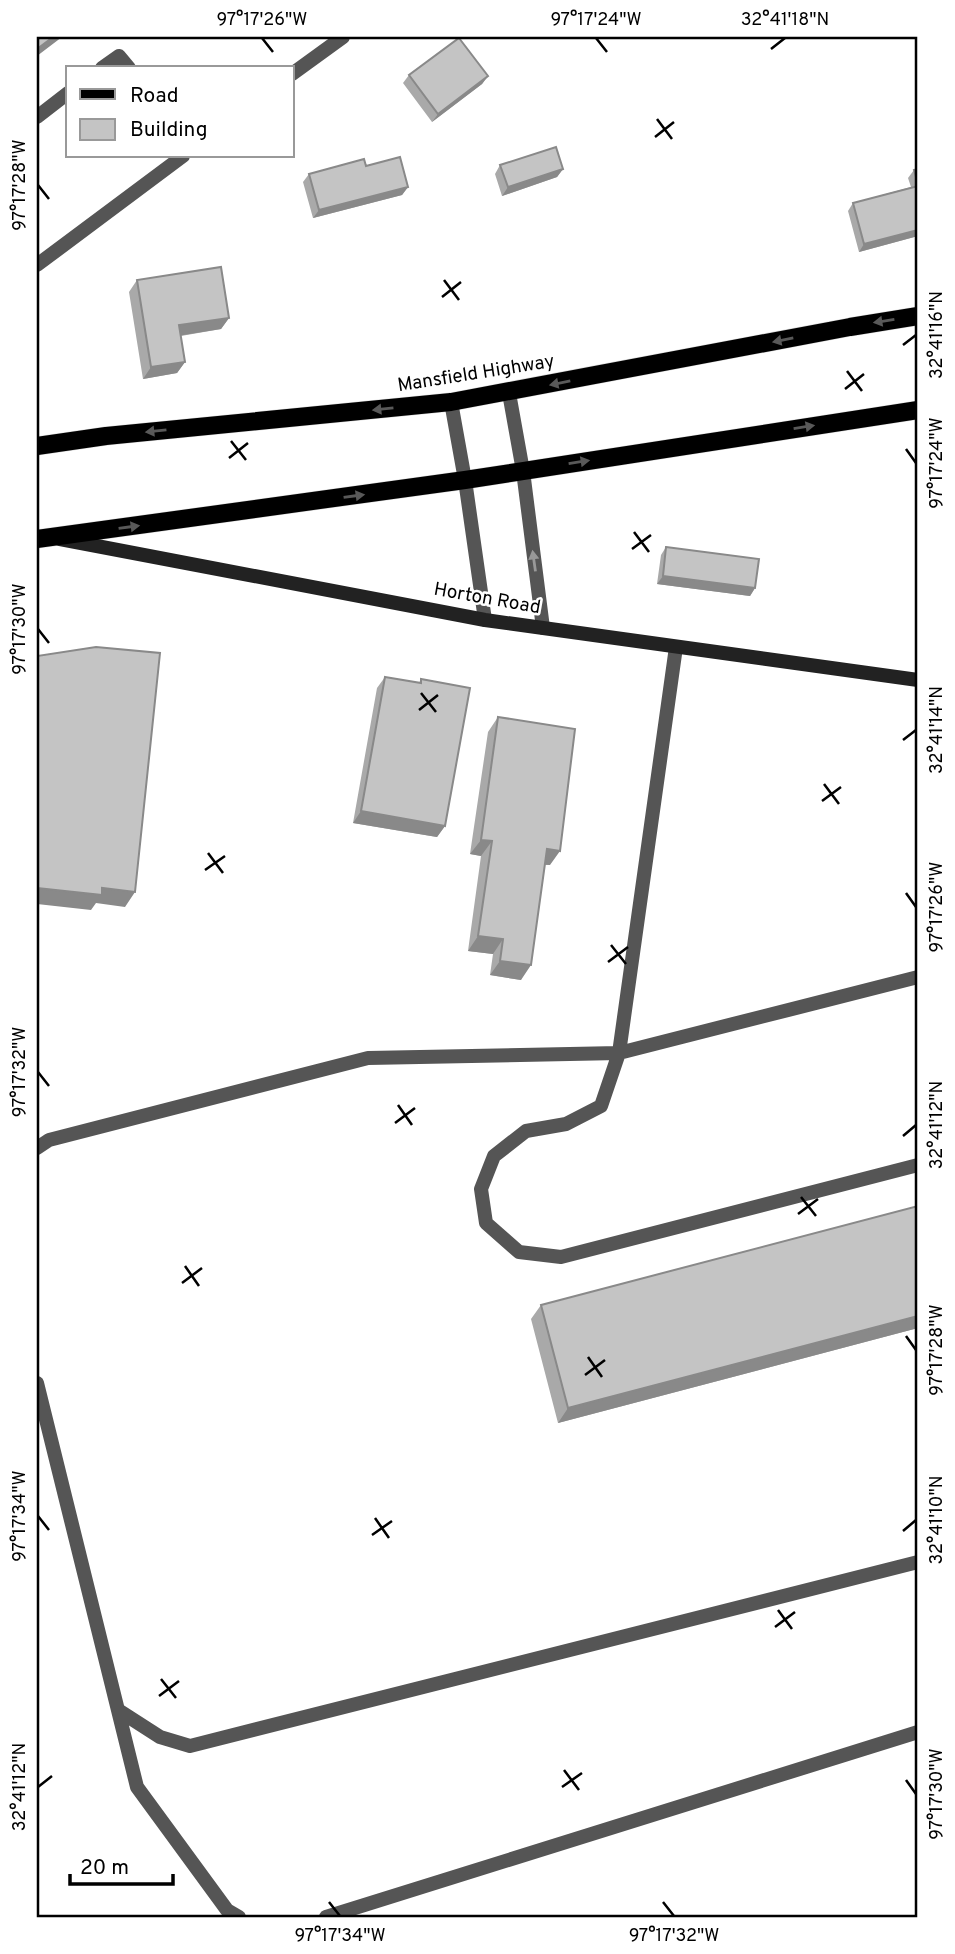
<svg xmlns="http://www.w3.org/2000/svg" width="955" height="1954" font-family="Overpass,sans-serif">
	<style>
		.lines { fill: none; stroke-linecap: round; stroke-linejoin: round }
		.primary-casing { stroke: #dbdbdb; stroke-width: 19 }
		.lane { stroke: #555; stroke-width: 14 }
		.street { stroke: #555; stroke-width: 14 }
		.secondary { stroke: #222; stroke-width: 14 }
		.primary { stroke: #000; stroke-width: 18 }
		.wall { fill: #a9a9a9 }
		.shaded-wall { fill: #898989 }
		.building { fill: #c4c4c4; stroke: #898989; stroke-width: 2 }
		.oneway { fill: #595959 }
		.oneway2 { fill: #999 }
		.ticks { fill: none; stroke: #000; stroke-width: 2.5 }
		.labels { text-anchor: middle; dominant-baseline: central; stroke-width: 5; stroke-linejoin: round; paint-order: stroke }
		.street-label { font-size: 19px; fill: #000; stroke: #fff }
		.neatline { fill: none; stroke: #000; stroke-width: 2.5 }
		.ticks-label { font-size: 18px; text-anchor: middle; fill: #000 }
	</style>
	<rect width="100%" height="100%" fill="#fff"/>
	<g class="lines">
		<g class="primary-casing">
			<path id="primary" d="M37 446 106 436 451 402 850 327 918 316
				M37 539 465 480 918 410"/>
		</g>
		<path class="lane" d="M102 68 119 56 129 68
			M37 117 68 93
			M676 647 619 1053 918 977
			M37 1148 49 1140 368 1058 619 1053 601 1106 566 1124 526 1131 494 1156 481 1189 486 1223 519 1252 561 1257 918 1165
			M37 1383 137 1787 227 1910 239 1917
			M118 1710 160 1737 190 1746 918 1562
			M326 1917 918 1732"/>
		<path class="street" d="M292 74 343 37
			M37 265 183 156
			M509 393 523 471 543 628
			M451 402 465 480 485 620"/>
		<path class="secondary" d="M60 539 485 620 918 680"/>
		<use href="#primary" class="primary"/>
	</g>
	<path class="wall" d="M409 75 488 76 482 84 432 122 403 83Z
		M500 165 563 169 557 177 502 196 495 174Z
		M918 169V236L859 252 848 211 853 203 911 187 908 178 914 170Z
		M309 174 408 187 402 195 313 218 303 182Z
		M137 280 229 318 221 329 181 336 185 362 177 373 143 379 129 292Z
		M666 547 755 588 750 596 657 584 661 555Z
		M385 677 419 683 421 679 445 826 437 837 353 823 377 688Z
		M498 717 550 865H545L521 980 490 975 493 954 468 951 481 856 470 854 488 732Z
		M918 1206V1328L558 1423 531 1319 541 1305Z"/>
	<path class="shaded-wall" d="M53 37H62L37 56V49Z
		M488 76 482 84 432 122 438 114Z
		M563 169 557 177 502 196 508 187Z
		M408 187 402 195 313 218 319 210Z
		M918 230V236L859 252 864 244Z
		M229 318 221 329 171 337 179 325Z
		M185 362 177 373 143 379 151 367Z
		M663 576 755 588 750 596 657 584Z
		M361 811 445 826 437 837 353 823Z
		M481 840 492 841 481 856 470 854Z
		M547 849 560 851 550 865 537 864Z
		M37 888H102L135 892 125 907 96 903 91 910 37 904Z
		M478 936 503 939 493 954 468 951Z
		M500 961 531 965 521 980 490 975Z
		M918 1316V1328L558 1423 568 1408Z"/>
	<path class="building" d="M37 37H53L37 49Z
		M459 38 488 76 438 114 409 75Z
		M556 147 563 169 508 187 500 165Z
		M400 157 408 187 319 210 309 174 364 159 366 166Z
		M918 169V184L914 170Z
		M918 186V230L864 244 853 203Z
		M221 267 229 318 179 325 185 362 151 367 137 280Z
		M666 547 759 559 755 588 663 576Z
		M96 647 160 653 135 892 102 888V895L37 888V656Z
		M385 677 421 683V679L470 688 445 826 361 811Z
		M498 717 575 729 560 851 547 849 531 965 500 961 503 939 478 936 492 841 481 840Z
		M918 1206V1316L568 1408 541 1305Z"/>
	<defs><path id="oneway-solid" d="M-6-.8H1V-3.2L6.5 0L1 3.2V.8H-6Z" transform="scale(1.75)"/></defs>
	<g class="oneway">
		<use href="#oneway-solid" transform="translate(884 321) rotate(171)"/>
		<use href="#oneway-solid" transform="translate(783 340) rotate(169)"/>
		<use href="#oneway-solid" transform="translate(560 383) rotate(169)"/>
		<use href="#oneway-solid" transform="translate(383 409) rotate(174)"/>
		<use href="#oneway-solid" transform="translate(804 427) rotate(-9)"/>
		<use href="#oneway-solid" transform="translate(156 431) rotate(174)"/>
		<use href="#oneway-solid" transform="translate(579 462) rotate(-9)"/>
		<use href="#oneway-solid" transform="translate(354 496) rotate(-8)"/>
		<use href="#oneway-solid" transform="translate(129 527) rotate(-8)"/>
	</g>
	<use class="oneway2" href="#oneway-solid" transform="translate(534 561) rotate(-98)"/>
	<path class="ticks" d="M262 38 273 52M596 38 607 52M771 49 785 38M657 119 672 139M655 137 674 122M38 185 49 199M444 280 459 300M442 297 461 282M903 345 916 335M847 371 862 391M845 389 864 374M231 441 246 460M906 449 916 463M229 458 248 443M634 532 649 552M632 549 651 535M38 629 49 643M421 693 436 712M419 710 438 695M903 740 916 730M824 784 839 804M822 801 841 787M208 853 223 873M205 870 225 856M906 893 916 907M611 945 626 964M608 962 628 947M38 1072 49 1086M398 1105 412 1125M395 1123 415 1108M903 1136 916 1125M801 1197 816 1216M798 1214 818 1199M185 1266 199 1286M182 1283 202 1268M906 1336 916 1350M588 1357 602 1377M585 1375 605 1360M38 1516 49 1530M375 1518 389 1538M903 1531 916 1520M372 1535 392 1521M778 1610 792 1629M775 1627 795 1612M161 1679 176 1698M159 1696 179 1681M564 1770 579 1790M906 1780 916 1794M38 1787 52 1776M562 1787 582 1773M329 1902 340 1916M663 1902 674 1916"/>
	<g class="labels">
		<g class="street-label">
			<text transform="translate(476 374) rotate(-9)">Mansfield Highway</text>
			<text transform="translate(487 599) rotate(10)">Horton Road</text>
		</g>
	</g>
	<rect width="955" height="1954" fill="none" stroke="#ffffff" stroke-width="77"/>
	<rect x="66" y="66" width="228" height="91" fill="#ffffff" stroke="#999999" stroke-width="2"/>
	<rect x="80" y="89" width="35" height="10" fill="#000000" stroke="#999999" stroke-width="2"/>
	<text x="130" y="102" font-size="21" fill="#000000">Road</text>
	<rect x="80" y="119" width="35" height="21" fill="#c4c4c4" stroke="#999999" stroke-width="2"/>
	<text x="130" y="136" font-size="21" fill="#000000">Building</text>
	<path d="M70 1874v10h103v-10" fill="none" stroke="#000000" stroke-width="3.5"/>
	<text x="80" y="1874" font-size="21" fill="#000000" stroke="#ffffff" stroke-width="5" paint-order="stroke">20 m</text>
	<rect x="38" y="38" width="878" height="1878" class="neatline"/>
	<g class="ticks-label">
		<text x="262" y="25">97°17'26"W</text>
		<text x="596" y="25">97°17'24"W</text>
		<text x="785" y="25">32°41'18"N</text>
		<text transform="translate(19 185) rotate(-90)" y="6">97°17'28"W</text>
		<text transform="translate(936 335) rotate(-90)" y="6">32°41'16"N</text>
		<text transform="translate(936 463) rotate(-90)" y="6">97°17'24"W</text>
		<text transform="translate(19 629) rotate(-90)" y="6">97°17'30"W</text>
		<text transform="translate(936 730) rotate(-90)" y="6">32°41'14"N</text>
		<text transform="translate(936 907) rotate(-90)" y="6">97°17'26"W</text>
		<text transform="translate(19 1072) rotate(-90)" y="6">97°17'32"W</text>
		<text transform="translate(936 1125) rotate(-90)" y="6">32°41'12"N</text>
		<text transform="translate(936 1350) rotate(-90)" y="6">97°17'28"W</text>
		<text transform="translate(19 1516) rotate(-90)" y="6">97°17'34"W</text>
		<text transform="translate(936 1520) rotate(-90)" y="6">32°41'10"N</text>
		<text transform="translate(19 1787) rotate(-90)" y="6">32°41'12"N</text>
		<text transform="translate(936 1794) rotate(-90)" y="6">97°17'30"W</text>
		<text x="340" y="1941">97°17'34"W</text>
		<text x="674" y="1941">97°17'32"W</text>
	</g>
</svg>
